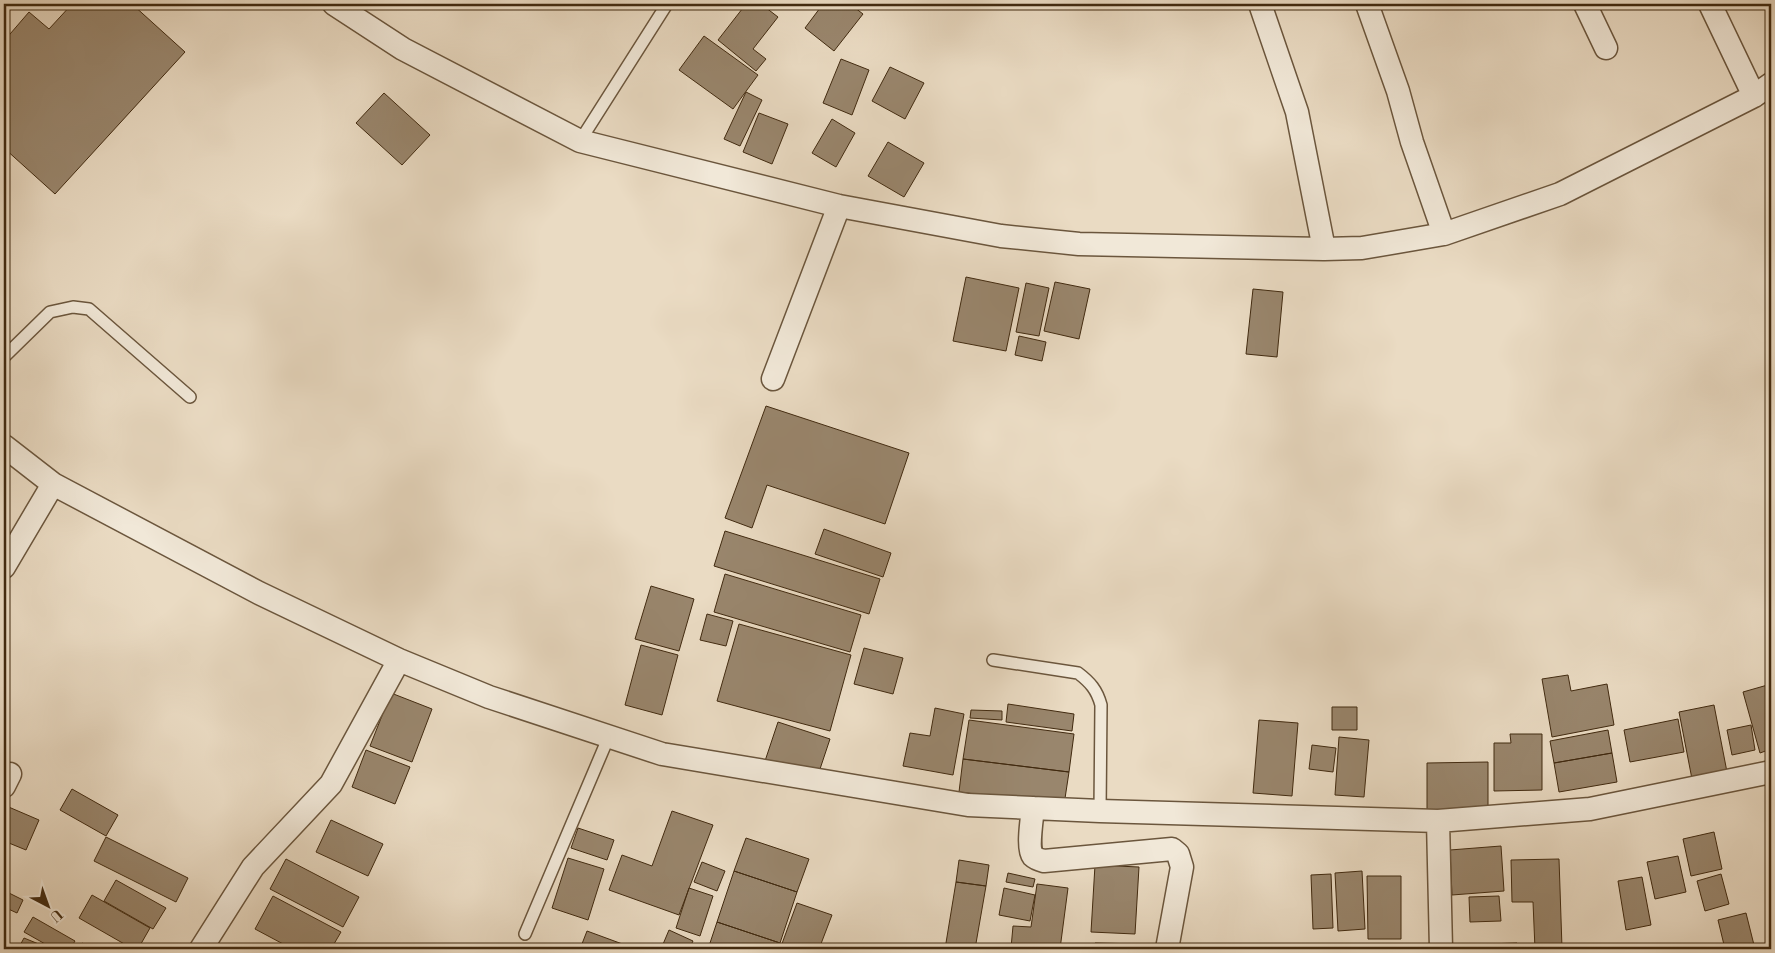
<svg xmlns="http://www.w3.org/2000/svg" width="1775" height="953" font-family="'Libre Bodoni',serif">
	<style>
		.building { fill: #99866d; stroke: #412a10 }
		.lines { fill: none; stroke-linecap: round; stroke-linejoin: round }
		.service-casing { stroke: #6b563d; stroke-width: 14 }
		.minor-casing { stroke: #6b563d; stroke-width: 25 }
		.service { stroke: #f1e8d8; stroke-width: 11 }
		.minor { stroke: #f1e8d8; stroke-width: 22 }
	</style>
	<rect width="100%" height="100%" fill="#eadbc3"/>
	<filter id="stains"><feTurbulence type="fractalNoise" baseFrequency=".004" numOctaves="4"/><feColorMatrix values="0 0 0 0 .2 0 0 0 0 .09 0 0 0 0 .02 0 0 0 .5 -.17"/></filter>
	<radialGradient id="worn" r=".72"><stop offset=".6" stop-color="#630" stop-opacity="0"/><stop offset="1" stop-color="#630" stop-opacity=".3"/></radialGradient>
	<path class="building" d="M72 4H132L185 52 55 194 4 148V41L29 12 49 29Z
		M746 4H761L778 17 753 49 766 59 756 71 718 40Z
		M823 4H850L863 14 834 51 805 28Z
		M704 36 758 75 733 109 679 70Z
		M841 59 869 70 852 115 823 103Z
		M890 67 924 83 905 119 872 101Z
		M746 92 762 100 740 146 724 139Z
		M384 93 430 135 402 165 356 123Z
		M759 113 788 124 772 164 743 152Z
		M832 119 855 133 836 167 812 153Z
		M888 142 924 163 904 197 868 176Z
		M966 277 1019 288 1006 351 953 341Z
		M1055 282 1090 289 1079 339 1044 331Z
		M1026 283 1049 288 1039 336 1016 332Z
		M1253 289 1283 292 1277 357 1246 354Z
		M1019 336 1046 342 1042 361 1015 355Z
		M766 406 909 453 885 524 767 485 752 528 725 518Z
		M824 529 891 553 883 577 815 554Z
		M725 531 880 579 869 614 714 566Z
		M725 574 861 615 850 652 714 612Z
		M651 586 694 599 679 651 635 639Z
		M707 614 733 621 726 646 700 640Z
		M739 624 851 655 830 731 717 701Z
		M641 645 678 655 662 715 625 705Z
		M864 648 903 658 893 694 854 684Z
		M1568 675 1571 691 1607 684 1614 725 1552 737 1542 679Z
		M1771 684V749L1760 753 1743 692Z
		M391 693 432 709 412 762 370 746Z
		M1008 704 1074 714 1072 731 1006 722Z
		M1714 705 1727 772 1692 779 1679 712Z
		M1332 707H1357V730H1332Z
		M935 708 964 714 953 775 903 766 910 733 930 736Z
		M971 710 1002 711V720L970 718Z
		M1678 719 1684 752 1630 762 1624 730Z
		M969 720 1074 734 1069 772 963 759Z
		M1259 720 1298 723 1292 796 1253 793Z
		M778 722 830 739 817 778 765 761Z
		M1751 725 1755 750 1732 755 1727 730Z
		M1608 730 1612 753 1554 763 1550 741Z
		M1510 734H1542V790L1494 791V743H1511Z
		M1339 737 1369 740 1364 797 1335 795Z
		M1312 745 1336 748 1333 772 1309 769Z
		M366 750 410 767 395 804 352 787Z
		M1612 753 1617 782 1559 792 1554 763Z
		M963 759 1069 772 1064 805 959 792Z
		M1488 762V811H1427V763Z
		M72 789 118 815 106 836 60 810Z
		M4 805 39 820 26 850 4 841Z
		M672 811 713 825 679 915 609 890 622 855 652 866Z
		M331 820 383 844 368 876 316 852Z
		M578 828 614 840 607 860 571 848Z
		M1714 832 1722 869 1691 876 1683 839Z
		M106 837 188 878 176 902 94 861Z
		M746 838 809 859 797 892 734 871Z
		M1501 846 1504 891 1452 895 1450 850Z
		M1678 856 1686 892 1655 899 1647 862Z
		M568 858 604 869 588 920 552 908Z
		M286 859 359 897 343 927 270 889Z
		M1559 859 1562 948 1535 949 1533 902H1512L1511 860Z
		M959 860 989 865 986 886 956 882Z
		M702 862 725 871 717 891 694 882Z
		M1095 865 1139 867 1135 934 1091 932Z
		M734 871 797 892 780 943 717 922Z
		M1362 871 1365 929 1338 931 1335 873Z
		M1008 873 1035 879 1033 887 1006 882Z
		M1331 874 1333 928 1313 929 1311 875Z
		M1721 874 1729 904 1705 911 1697 881Z
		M1367 876H1401V939H1368Z
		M1642 877 1651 925 1626 930 1618 881Z
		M116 880 166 908 153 929 104 901Z
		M956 882 986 886 975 949H945Z
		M1037 884 1068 888 1060 949 1011 948 1013 926 1031 927Z
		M689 888 713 896 700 936 676 928Z
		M1004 888 1035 895 1030 921 999 915Z
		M5 891 23 900 17 913 4 907Z
		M92 895 150 928 138 949H133L79 918Z
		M273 896 341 932 331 949H282L285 945 255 929Z
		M1499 896 1501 921 1470 922 1469 897Z
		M797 903 832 915 819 949H780Z
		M1746 913 1754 945 1735 949H1725L1718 920Z
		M33 917 75 941 70 949H54L24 932Z
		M717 922 780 943 778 949H708Z
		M669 930 693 941 689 949H661Z
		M587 931 636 949H580Z
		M24 938 46 947V949H18Z
		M82 943 93 949H78Z
		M1095 943 1144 944V949H1095Z
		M1517 943V949H1455V945Z
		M1285 946 1318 949H1284Z
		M1631 946V949H1592Z"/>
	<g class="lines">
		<g class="service-casing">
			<path id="service" d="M580 141 667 4
				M4 357 50 312 73 307 89 309 190 397
				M993 660 1078 673C1090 682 1097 690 1101 705L1100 811
				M525 934 609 736"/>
		</g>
		<g class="minor-casing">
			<path id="minor" d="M334 4 403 49 580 141 839 206 1001 236 1079 244 1324 249 1362 248 1444 234 1560 194 1754 96 1771 84
				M1260 4 1297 112 1324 249
				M1367 4 1398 91 1412 142 1444 234
				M1585 4 1606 48
				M1710 4 1754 96
				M773 379 839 206
				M4 446 53 484 259 593 399 660 489 697 662 754 968 805 1100 811 1438 821 1590 809 1771 772
				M4 567 53 484
				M4 786 10 774
				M1033 808C1032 818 1027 849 1033 856 1036 859 1040 860 1044 861L1172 849 1178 854 1182 867 1167 949
				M1438 821 1441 949
				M201 949 253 867 331 784 399 660"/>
		</g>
		<use href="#service" class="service"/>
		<use href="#minor" class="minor"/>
	</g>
	<rect width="1775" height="953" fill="none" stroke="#eadbc3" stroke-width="20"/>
	<rect x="5" y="5" width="1765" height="943" fill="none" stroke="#412a10" stroke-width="2.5"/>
	<rect x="10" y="10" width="1755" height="933" fill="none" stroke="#412a10"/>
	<g transform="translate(48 906) rotate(139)" stroke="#f1e8d8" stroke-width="4" paint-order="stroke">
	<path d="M0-4L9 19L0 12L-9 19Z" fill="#412a10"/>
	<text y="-8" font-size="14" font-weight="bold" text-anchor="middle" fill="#412a10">U</text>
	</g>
	<rect width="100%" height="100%" filter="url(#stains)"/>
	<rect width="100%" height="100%" fill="url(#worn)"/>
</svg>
